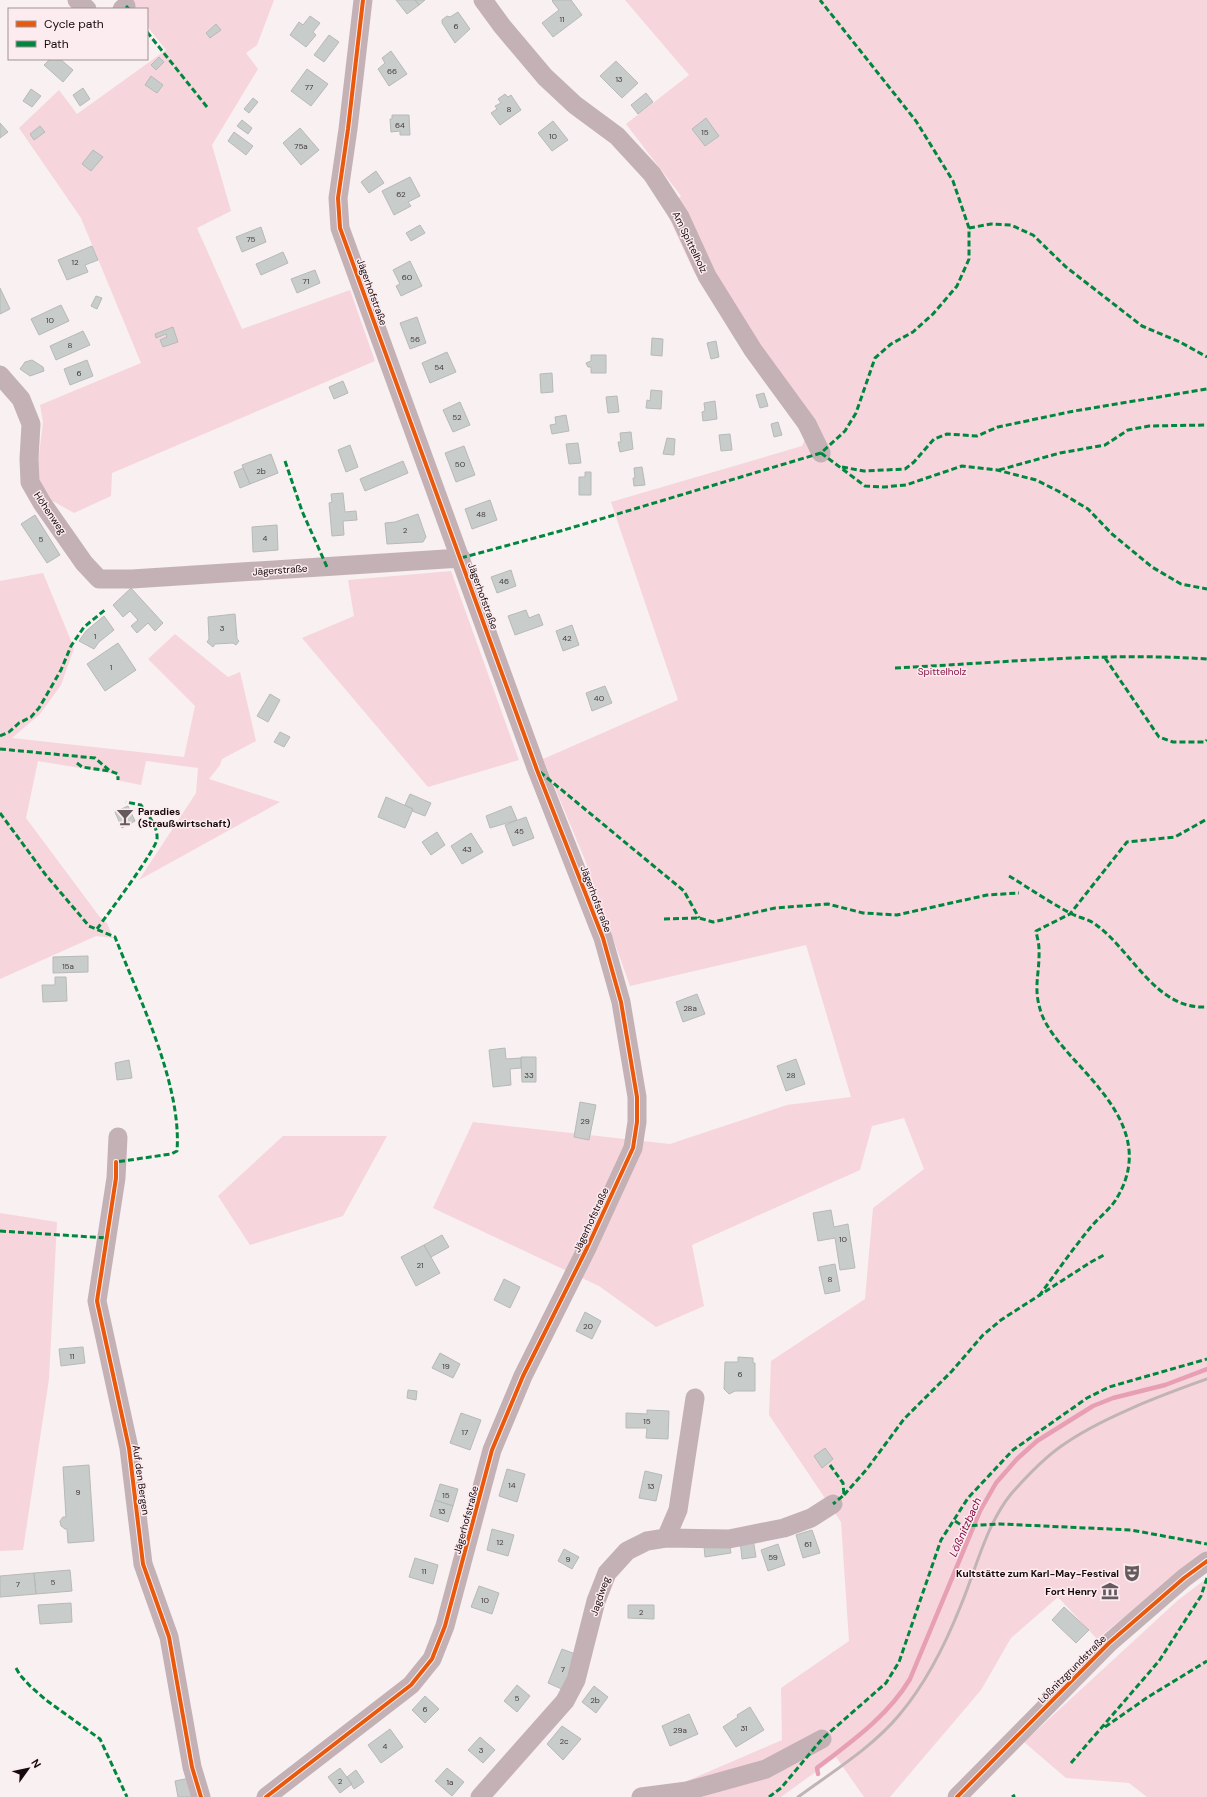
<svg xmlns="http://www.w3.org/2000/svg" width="1207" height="1797" font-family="'DM Sans',sans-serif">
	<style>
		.green { fill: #f7d5dd }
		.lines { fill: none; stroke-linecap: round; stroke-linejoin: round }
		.stream { stroke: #e7a0b3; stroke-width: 4.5 }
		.building { fill: #c8ccca; stroke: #b6bab8 }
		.minor { stroke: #c4b1b6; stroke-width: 19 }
		.rail { stroke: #c1b4b6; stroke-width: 3 }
		.quiet { stroke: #00873e; stroke-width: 3; stroke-dasharray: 6 3; stroke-linecap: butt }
		.cycleway-casing { stroke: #fcecef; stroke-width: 6 }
		.cycleway { stroke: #e8590c; stroke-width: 4 }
		.labels { text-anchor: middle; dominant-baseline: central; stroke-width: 3; stroke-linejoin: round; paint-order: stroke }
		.number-label { font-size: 8px; fill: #423a3c }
		.street-label { font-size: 10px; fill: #16090d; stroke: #fcecef }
		.park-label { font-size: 10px; fill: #8d1747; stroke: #fcecef }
		.poi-label { font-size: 10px; font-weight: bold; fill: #16090d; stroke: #fcecef; text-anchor: end }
		.water-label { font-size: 11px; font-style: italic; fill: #81043d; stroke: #fcecef }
	</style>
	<rect width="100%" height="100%" fill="#f8f0f1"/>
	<path class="green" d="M127 0H274L257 45 246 53 258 69 212 145 231 211 197 228 242 329 350 290 375 361 112 473 111 496 74 513 51 500 36 480 43 422 40 405 141 363 81 218 19 128 59 90 77 114 166 50 147 26V9H134Z
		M625 0H1207V1551L1097 1639 1058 1597 1011 1638 981 1690 890 1797H864L836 1757 781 1797H650L782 1740 781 1688 849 1641 841 1522 769 1415 771 1361 865 1299 873 1208 924 1169 904 1118 872 1126 860 1170 692 1245 704 1306 656 1327 599 1286 433 1208 473 1122 670 1144 787 1105 851 1097 806 945 630 986 585 860 543 759 678 700 611 502 802 446 806 437 694 272 666 211 681 196 626 124 689 75Z
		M451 571 519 760 428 787 302 638 354 616 348 580Z
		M43 573 74 648 61 685 40 714 12 738 184 757 195 706 148 659 175 634 228 677 240 672 256 741 222 759 220 765 209 779 280 802 139 880 196 793 198 768 146 761 141 785 116 780V774L38 761 26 818 99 916 107 923 113 938 96 936 0 979V581Z
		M283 1136H387L343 1216 250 1245 218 1196Z
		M0 1213 57 1222 49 1379 23 1550 0 1551Z
		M1207 1578V1797H1147L1129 1783 1066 1778 1024 1742 1177 1601Z"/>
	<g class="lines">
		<path class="stream" d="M818 1774 817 1768C851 1742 888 1716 910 1679L980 1511 996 1483 1017 1459 1037 1441 1093 1406 1113 1398 1165 1385 1207 1369"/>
	</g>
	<path class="building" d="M396 0H415L419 5 407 14Z
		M415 0H425L419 5Z
		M553 0H571L582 15 553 37 542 23 559 10 552 1Z
		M458 12 470 29 455 43 442 23V20L447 16 450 17Z
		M310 16 320 23 313 32 316 35 306 47 290 35 299 22 303 25Z
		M216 24 221 30 210 38 206 33Z
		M329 35 339 42 324 62 314 55Z
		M391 51 407 74 389 86 378 69 385 63 382 58Z
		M159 57 164 62 156 70 151 65Z
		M50 59H60L73 70 63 82 44 65Z
		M616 61 638 83 622 98 600 76Z
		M307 69 328 84 311 106 291 91Z
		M151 76 163 85 157 93 145 85Z
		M83 88 90 99 80 106 73 95Z
		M31 89 41 96 32 107 23 101Z
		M646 93 653 102 638 114 631 105Z
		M505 94 508 97 511 95 521 110 500 125 491 113 497 109 495 106 501 103 498 99Z
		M253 98 258 102 249 113 244 109Z
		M392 115H409L410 135H400V131L391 132 390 119H392Z
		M706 118 719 136 705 146 692 129Z
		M242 120 252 128 248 134 237 126Z
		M553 121 568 140 552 151 538 133Z
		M0 123 8 132 0 138Z
		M40 126 45 132 34 140 30 134Z
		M300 128 319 150 301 165 283 143Z
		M234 132 253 146 246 155 228 141Z
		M93 150 103 157 91 171 82 164Z
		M376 171 384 183 369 193 361 182Z
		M410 177 420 196 408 202 411 206 394 215 382 191Z
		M420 225 425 233 411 241 406 233Z
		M261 227 266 242 242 252 236 237Z
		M92 246 98 260 85 265 88 272 67 280 58 260Z
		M283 252 288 263 261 275 256 264Z
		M410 261 422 286 401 296 396 286 400 284 393 270Z
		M315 270 320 283 297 293 291 279Z
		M0 288 10 309 0 314Z
		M96 296 102 298 97 309 91 306Z
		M61 305 69 321 39 335 31 319Z
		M417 317 426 343 410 349 400 323Z
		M173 327 178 342 163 347 160 340 167 337 166 334 156 338 155 334Z
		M83 331 90 345 56 360 50 346Z
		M652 338 663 339 662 356 651 355Z
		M716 341 719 357 711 359 707 343Z
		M447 352 456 372 430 383 422 363Z
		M591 355H606V373H591V367H588L586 363 591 361Z
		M32 360 43 367 44 371 30 376 20 369 25 362Z
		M87 360 93 376 70 385 64 369Z
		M552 373 553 392 541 393 540 374Z
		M343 381 348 393 334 399 329 387Z
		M651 390 662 391 661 409 646 408 647 400 650 401Z
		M764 393 768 406 760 408 756 395Z
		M617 396 619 412 608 413 606 397Z
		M715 401 717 419 703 421 702 412 705 411 704 403Z
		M460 402 470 425 453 432 443 410Z
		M566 415 569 431 552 434 550 425 556 424 555 417Z
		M778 422 782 435 774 437 771 424Z
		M631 432 633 449 620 452 618 442H621L620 433Z
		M730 434 732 450 721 451 719 435Z
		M667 438 675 439 674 455 663 454Z
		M578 443 581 463 569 464 566 444Z
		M350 445 358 467 346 472 338 450Z
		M464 446 475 475 456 482 445 453Z
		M271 454 278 473 250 484 242 465Z
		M403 461 408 473 365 491 360 479Z
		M642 467 645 485 634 486 633 478H635L634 468Z
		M243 468 250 484 240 488 234 472Z
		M585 472H591V495H579V477H585Z
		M343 493 345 512 356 511 357 520 343 521 344 535 332 536 329 503 332 502 331 494Z
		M490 500 497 520 472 529 465 509Z
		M418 514 426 537 423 542 387 544 385 523 395 522Z
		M35 515 60 555 47 563 21 524Z
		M277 525 278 550 253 552 252 527Z
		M511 570 516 586 497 593 491 577Z
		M131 588 163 623 155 631 148 623 137 633 131 626 138 620 130 611 123 617 113 605Z
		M526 610 529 618 539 614 543 625 515 635 508 616Z
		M235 614 237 639 239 641 236 645 233 643 215 644 213 647 207 642 209 639 208 617Z
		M104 616 114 630 99 642 94 649 79 641 86 631Z
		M572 625 579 645 563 651 556 631Z
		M118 643 136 670 105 691 87 664Z
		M605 686 612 703 592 711 586 693Z
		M270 694 280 700 268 722 257 716Z
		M280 732 290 737 284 747 274 742Z
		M410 794 431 803 425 816 412 811 413 809 405 805Z
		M386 797 413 809 405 828 378 817Z
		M128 806 135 821 122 828 115 812Z
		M511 806 517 820 490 828 486 816Z
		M526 817 534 838 513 846 505 825Z
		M437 832 445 845 431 855 422 842Z
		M471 833 483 852 462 864 451 846Z
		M88 956V972L53 973V957Z
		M55 977H66L67 1001 43 1002 42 985H55Z
		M697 994 705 1014 683 1022 676 1002Z
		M505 1048 506 1059 521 1058V1068L510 1069 511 1085 493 1087 489 1050Z
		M521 1057H536V1082H522Z
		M796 1059 805 1084 786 1091 777 1066Z
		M129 1060 132 1078 117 1080 115 1063Z
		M580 1102 596 1105 589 1140 574 1137Z
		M831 1210 834 1227 848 1224 855 1268 840 1270 835 1238 818 1241 813 1213Z
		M442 1235 449 1247 431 1257 424 1245Z
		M424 1245 440 1273 416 1286 401 1257Z
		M835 1264 840 1291 825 1294 819 1267Z
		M504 1279 520 1287 510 1308 494 1300Z
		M585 1312 601 1321 592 1339 576 1331Z
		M83 1347 85 1363 61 1366 59 1349Z
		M440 1353 460 1364 453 1378 432 1368Z
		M738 1357 753 1358V1363H755V1391H735L729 1394 724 1389 725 1362H738Z
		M408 1390 417 1391 416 1400 407 1398Z
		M647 1410 669 1411 668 1439 646 1438 647 1428H626V1413L647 1414Z
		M461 1413 481 1420 470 1450 450 1443Z
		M825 1448 833 1459 822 1468 814 1456Z
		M89 1465 94 1541 68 1543 67 1529H65L61 1526 60 1521 63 1517H66L63 1467Z
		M507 1469 525 1474 517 1502 499 1496Z
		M645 1471 662 1475 656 1501 639 1498Z
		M440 1484 458 1489 453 1506 435 1500Z
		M435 1500 453 1506 448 1522 430 1516Z
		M492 1529 514 1535 508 1556 487 1550Z
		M812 1530 820 1553 803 1558 796 1535Z
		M753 1539 756 1557 742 1559 740 1540Z
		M729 1542 731 1553 705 1557 704 1546Z
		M778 1544 785 1565 768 1571 761 1550Z
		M564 1549 579 1557 572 1569 558 1561Z
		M415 1558 438 1565 433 1584 409 1577Z
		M70 1570 72 1591 36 1594 34 1573Z
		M34 1573 36 1594 0 1597V1576Z
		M479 1586 499 1593 492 1614 471 1607Z
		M71 1603 72 1622 40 1624 38 1605Z
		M628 1605H654V1619L628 1618Z
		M1064 1607 1089 1630 1076 1643 1052 1620Z
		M562 1649 578 1655 564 1690 548 1683Z
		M517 1685 530 1696 517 1712 504 1701Z
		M594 1686 608 1697 596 1713 582 1702Z
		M425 1696 439 1709 425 1723 412 1710Z
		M750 1707 764 1730 736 1747 723 1727 738 1717 737 1715Z
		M689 1714 698 1734 670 1746 662 1726Z
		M562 1726 581 1739 563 1760 547 1744Z
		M390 1729 403 1747 381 1763 368 1745Z
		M480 1737 495 1750 483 1763 468 1750Z
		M340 1768 352 1784 340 1793 328 1777Z
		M447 1768 464 1782 452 1796 435 1781Z
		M356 1770 364 1782 354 1789 347 1777Z
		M190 1778 194 1797H178L175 1781Z"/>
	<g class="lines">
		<path class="minor" d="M77 0 87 9
			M483 0 502 26 545 77 575 105 617 136 652 174 680 217 707 276 753 350 807 424 821 453
			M122 9 126 6
			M0 375 21 399 31 424 29 459 30 482 42 503 84 563 99 579H132L461 558
			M118 1137 116 1178 97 1301 129 1448 143 1564 169 1637 192 1767 201 1797
			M666 1538 729 1539 784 1528 811 1518 833 1504
			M266 1797 411 1685 432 1659 445 1626 492 1450 523 1376 587 1248 633 1148 637 1122V1097L621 1002 603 938 537 770 340 228 338 198 348 129 363 0
			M480 1797 565 1701 576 1680 596 1601 607 1573 627 1551 647 1541 666 1538 678 1510 695 1398
			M641 1797 687 1791 766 1769 822 1739
			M957 1797 1109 1643 1184 1578 1207 1561"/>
		<path class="rail" d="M798 1797C832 1772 873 1747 900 1714 926 1683 946 1643 961 1605 976 1569 986 1525 1011 1494 1026 1477 1042 1460 1060 1447 1098 1419 1162 1395 1207 1379"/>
		<path class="quiet" d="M126 6 129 9
			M147 32 207 107
			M969 228 991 224 1011 225 1033 235 1066 267 1142 326 1180 342 1207 357
			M821 453 865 486 884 487 906 485 962 466 997 470 1036 480 1058 491 1088 509 1112 534 1152 567 1181 584 1207 589
			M285 461 302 511 327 567
			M842 467 864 471 905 469 914 462 934 439 947 434 977 436 998 427 1074 411 1207 389
			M999 470 1060 453 1105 445 1128 430 1149 426 1207 425
			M461 558 564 530 821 453 845 431 856 413 875 358 891 344 913 332 933 314 957 286 969 259V228L953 181 916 121 820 0
			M1105 658 1159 737 1173 742H1205L1207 740
			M895 668C998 663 1103 652 1207 659
			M0 736 9 732 19 723 31 717 39 708 61 670 71 646 84 627 106 609
			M0 749 95 758 110 771 118 774V780
			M77 763 82 767 110 771
			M540 772 684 891 699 918
			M0 813 45 874 89 926 115 937C139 998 182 1085 177 1151L171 1154 116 1162
			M1009 876C1029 888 1049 902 1070 913 1077 917 1088 919 1095 924 1132 950 1155 1010 1207 1007
			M664 919 699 918 713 922 775 908 828 904 863 913 897 915 987 895 1019 893
			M97 929C107 915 156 850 157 839 158 826 148 815 141 805L126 802
			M0 1231 107 1238
			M1039 1296C1056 1273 1072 1250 1090 1228 1099 1217 1112 1208 1118 1196 1141 1156 1126 1121 1099 1088 1082 1066 1052 1040 1042 1015 1032 988 1040 975 1039 949 1039 943 1037 937 1036 931L1070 914 1127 842 1175 837 1207 819
			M830 1465 843 1483 844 1495 833 1504
			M844 1495 867 1469 904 1419 952 1371 983 1335 1001 1320 1091 1262 1104 1255
			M955 1521 963 1526 1000 1524 1131 1530 1207 1544
			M16 1668 20 1675 30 1686 46 1700 100 1739 127 1797
			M1105 1727 1148 1697 1207 1661
			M1071 1763 1159 1661 1201 1596 1207 1578
			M769 1797 781 1788 822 1739 886 1683 899 1662 941 1540 968 1498 1013 1450 1087 1398 1109 1387 1207 1359
			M1012 1797 1015 1795"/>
		<g class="cycleway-casing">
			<path id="cycleway" d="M116 1162V1178L97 1301 129 1448 143 1564 169 1637 192 1767 201 1797
				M266 1797 411 1685 432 1659 445 1626 492 1450 523 1376 587 1248 633 1148 637 1122V1097L621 1002 603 938 537 770 340 228 338 198 348 129 363 0
				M957 1797 1109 1643 1184 1578 1207 1561"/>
		</g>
		<use href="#cycleway" class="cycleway"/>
	</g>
	<defs>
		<g id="bar-bare" transform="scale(1.38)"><path d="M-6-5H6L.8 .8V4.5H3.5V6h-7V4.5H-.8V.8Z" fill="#655a5d" stroke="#fcecef" stroke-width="2.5" paint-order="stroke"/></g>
		<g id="theatre-bare" transform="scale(1.38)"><path d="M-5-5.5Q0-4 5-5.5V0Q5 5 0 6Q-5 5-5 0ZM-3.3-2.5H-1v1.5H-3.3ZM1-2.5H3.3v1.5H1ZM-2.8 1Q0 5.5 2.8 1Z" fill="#655a5d" stroke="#fcecef" stroke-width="2.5" paint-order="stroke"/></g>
		<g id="museum-bare" transform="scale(1.38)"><path d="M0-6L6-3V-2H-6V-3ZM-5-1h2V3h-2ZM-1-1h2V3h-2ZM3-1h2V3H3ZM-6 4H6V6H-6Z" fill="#655a5d" stroke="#fcecef" stroke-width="2.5" paint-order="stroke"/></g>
	</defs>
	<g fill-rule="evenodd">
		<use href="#bar-bare" x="125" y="817"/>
		<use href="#theatre-bare" x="1132" y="1573"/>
		<use href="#museum-bare" x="1110" y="1591"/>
	</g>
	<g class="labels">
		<g class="number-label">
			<text x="562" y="19">11</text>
			<text x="456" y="26">6</text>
			<text x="392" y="71">66</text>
			<text x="619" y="79">13</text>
			<text x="309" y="87">77</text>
			<text x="509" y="109">8</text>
			<text x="400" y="125">64</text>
			<text x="705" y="132">15</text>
			<text x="553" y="136">10</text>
			<text x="301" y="146">75a</text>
			<text x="401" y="194">62</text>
			<text x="251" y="239">75</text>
			<text x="75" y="262">12</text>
			<text x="407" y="277">60</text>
			<text x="306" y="281">71</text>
			<text x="50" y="320">10</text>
			<text x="415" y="339">56</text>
			<text x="70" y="345">8</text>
			<text x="439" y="367">54</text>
			<text x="79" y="373">6</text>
			<text x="457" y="417">52</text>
			<text x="460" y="464">50</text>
			<text x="261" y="471">2b</text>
			<text x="481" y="514">48</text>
			<text x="405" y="530">2</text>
			<text x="265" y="538">4</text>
			<text x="41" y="539">5</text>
			<text x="504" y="581">46</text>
			<text x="222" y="628">3</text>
			<text x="95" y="636">1</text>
			<text x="567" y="638">42</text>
			<text x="111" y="667">1</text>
			<text x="599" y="698">40</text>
			<text x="519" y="831">45</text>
			<text x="467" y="849">43</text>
			<text x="68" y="966">15a</text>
			<text x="690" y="1008">28a</text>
			<text x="529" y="1075">33</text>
			<text x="791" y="1075">28</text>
			<text x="585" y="1121">29</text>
			<text x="843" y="1239">10</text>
			<text x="420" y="1265">21</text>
			<text x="830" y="1279">8</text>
			<text x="588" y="1326">20</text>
			<text x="72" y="1356">11</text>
			<text x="446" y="1366">19</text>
			<text x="740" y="1374">6</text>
			<text x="647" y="1421">15</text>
			<text x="465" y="1432">17</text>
			<text x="512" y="1485">14</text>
			<text x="651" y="1486">13</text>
			<text x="78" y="1492">9</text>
			<text x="446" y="1495">15</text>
			<text x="442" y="1511">13</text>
			<text x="500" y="1542">12</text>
			<text x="808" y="1544">61</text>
			<text x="773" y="1557">59</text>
			<text x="568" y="1559">9</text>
			<text x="424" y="1571">11</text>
			<text x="53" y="1582">5</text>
			<text x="18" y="1584">7</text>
			<text x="485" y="1600">10</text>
			<text x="641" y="1612">2</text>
			<text x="563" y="1669">7</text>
			<text x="517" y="1698">5</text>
			<text x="595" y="1700">2b</text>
			<text x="425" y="1709">6</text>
			<text x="744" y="1728">31</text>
			<text x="680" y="1730">29a</text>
			<text x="564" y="1741">2c</text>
			<text x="385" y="1746">4</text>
			<text x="481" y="1750">3</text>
			<text x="340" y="1781">2</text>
			<text x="450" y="1782">1a</text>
		</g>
		<g class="street-label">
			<text transform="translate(690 242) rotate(64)">Am Spittelholz</text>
			<text transform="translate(372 292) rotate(70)">Jägerhofstraße</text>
			<text transform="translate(50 513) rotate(56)">Höhenweg</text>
			<text transform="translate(280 570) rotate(-4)">Jägerstraße</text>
			<text transform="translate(483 596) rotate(70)">Jägerhofstraße</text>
			<text transform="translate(596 899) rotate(69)">Jägerhofstraße</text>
			<text transform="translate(591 1220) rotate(-65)">Jägerhofstraße</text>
			<text transform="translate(141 1480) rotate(82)">Auf den Bergen</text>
			<text transform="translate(466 1520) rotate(-75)">Jägerhofstraße</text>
			<text transform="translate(600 1596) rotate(-71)">Jagdweg</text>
			<text transform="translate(1072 1669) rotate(-45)">Lößnitzgrundstraße</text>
		</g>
		<g class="park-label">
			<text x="942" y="671">Spittelholz</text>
		</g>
		<g class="poi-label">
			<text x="138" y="811" text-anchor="start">Paradies<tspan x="138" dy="12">(Straußwirtschaft)</tspan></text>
			<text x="1119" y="1573">Kultstätte zum Karl-May-Festival</text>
			<text x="1097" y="1591">Fort Henry</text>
		</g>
		<g class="water-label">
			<text transform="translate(965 1527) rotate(-66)">Lößnitzbach</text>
		</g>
	</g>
	<rect x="8" y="8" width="140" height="52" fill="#fcecef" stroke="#a09195"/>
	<rect x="16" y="21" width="20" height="6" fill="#e8590c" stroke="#a09195"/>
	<text x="44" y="28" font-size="12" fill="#16090d">Cycle path</text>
	<rect x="16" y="41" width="20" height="6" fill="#00873e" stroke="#a09195"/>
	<text x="44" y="48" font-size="12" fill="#16090d">Path</text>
	<g transform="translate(28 1769) rotate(57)" stroke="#fcecef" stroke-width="3" paint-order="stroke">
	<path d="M0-3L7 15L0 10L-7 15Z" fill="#16090d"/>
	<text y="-6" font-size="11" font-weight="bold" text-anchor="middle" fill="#16090d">N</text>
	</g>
</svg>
